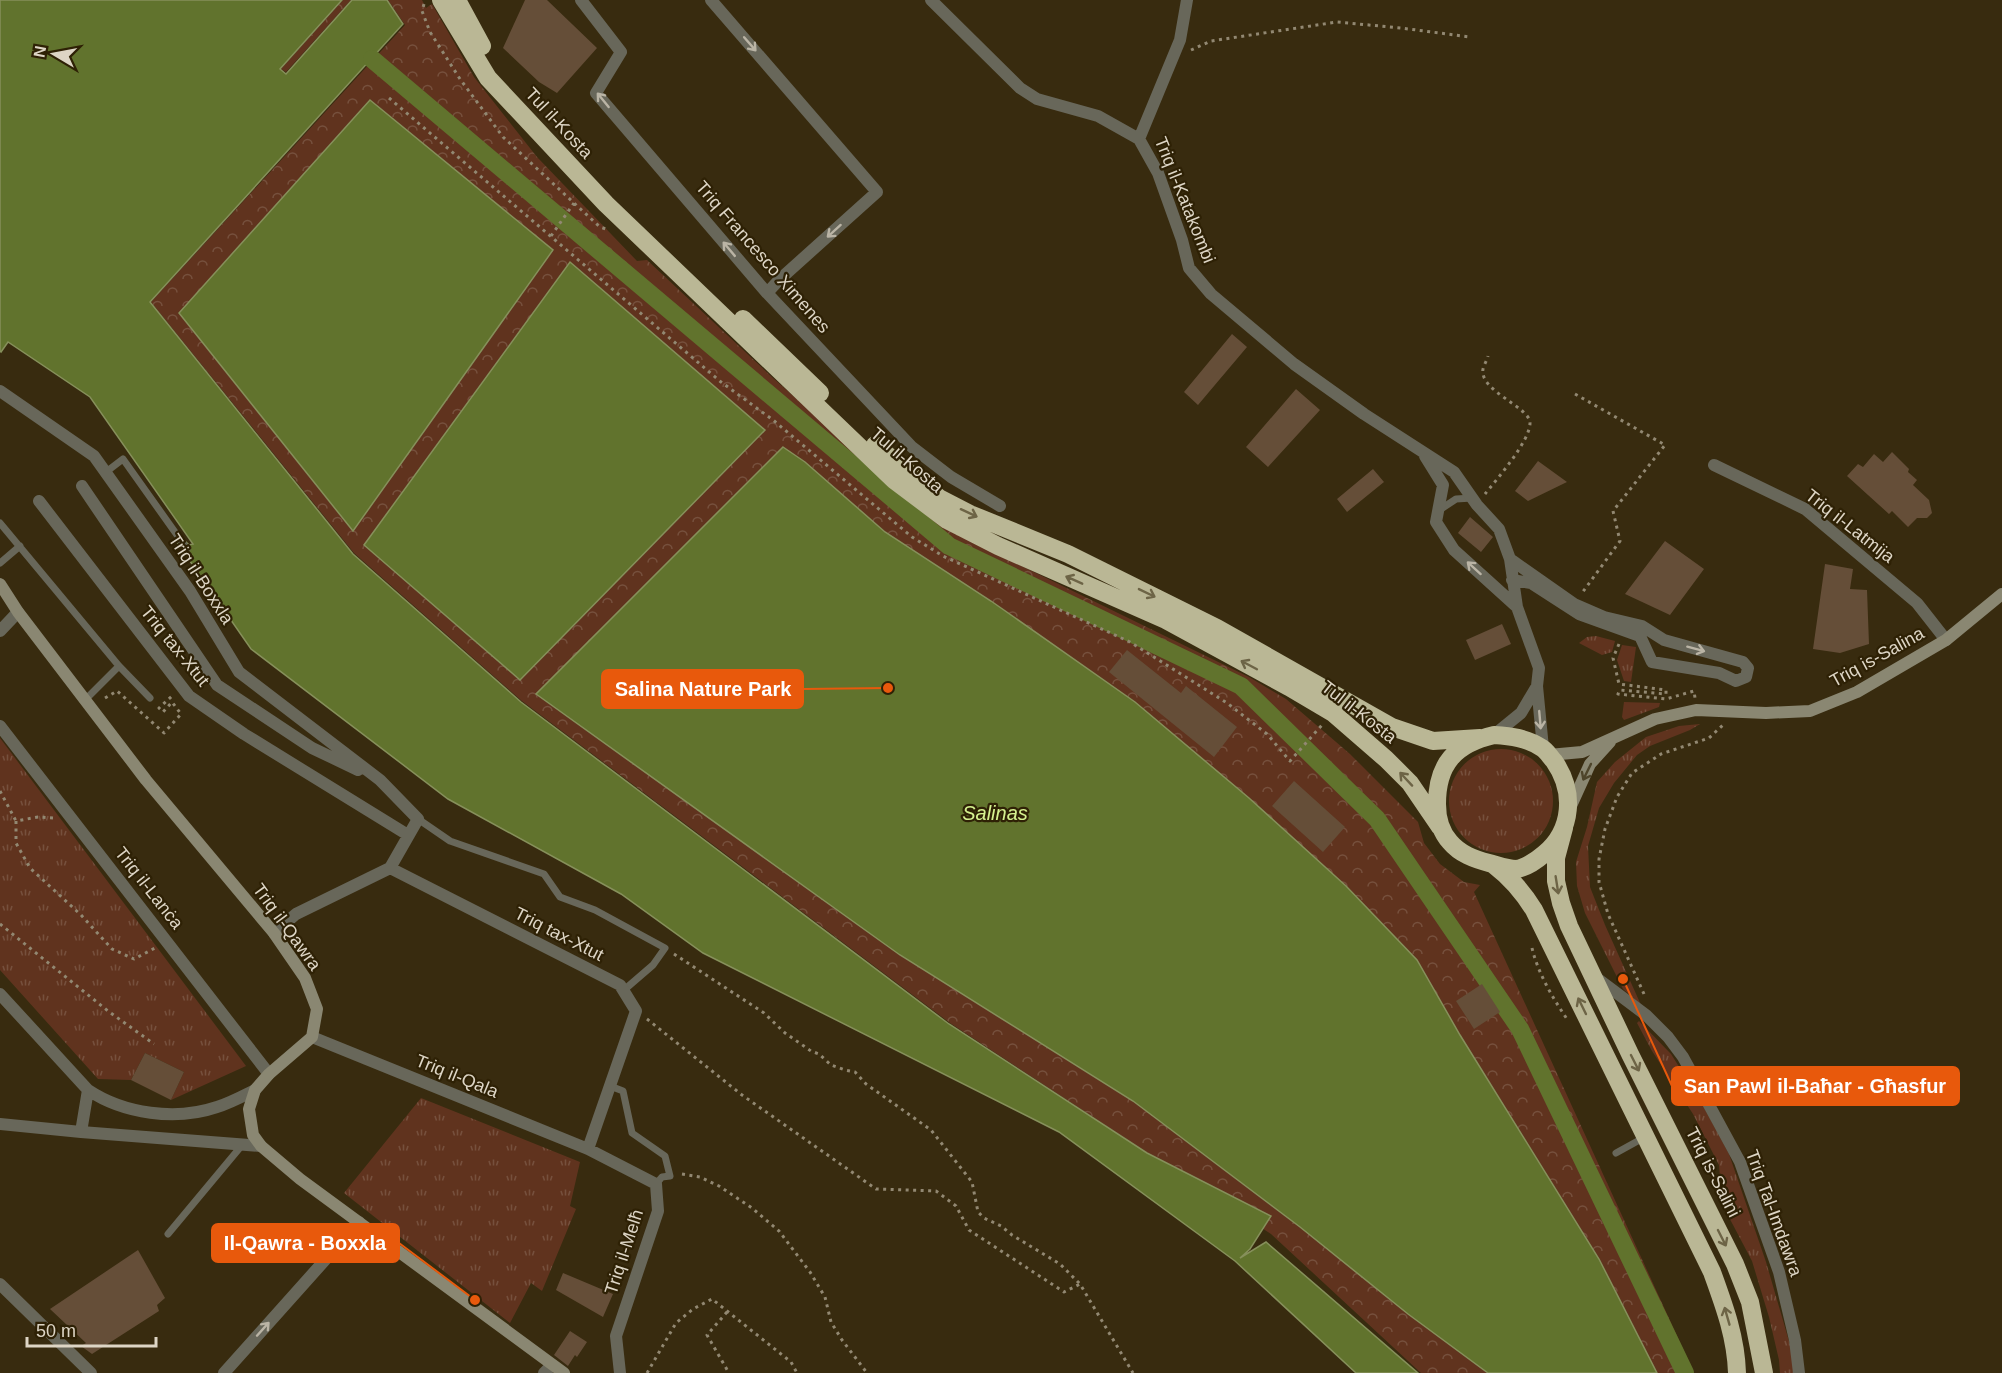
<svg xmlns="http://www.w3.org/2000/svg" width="2002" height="1373" font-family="Helvetica,sans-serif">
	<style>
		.grass { fill: url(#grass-tufts) }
		.park { fill: url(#park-crowns) }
		.water { fill: #61732d; stroke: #86905b; stroke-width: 1.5 }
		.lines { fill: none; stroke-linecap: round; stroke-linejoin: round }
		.canal { stroke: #61732d; stroke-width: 18 }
		.building { fill: #654e38 }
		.path { stroke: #928872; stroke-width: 3; stroke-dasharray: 3 4.5; stroke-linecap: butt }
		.lane { stroke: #68675a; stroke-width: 7 }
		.street { stroke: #68675a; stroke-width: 12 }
		.secondary { stroke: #8a8772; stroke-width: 12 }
		.highway { stroke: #bab795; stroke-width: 18 }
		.oneway { stroke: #bab4a5 }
		.oneway2 { stroke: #6d6446 }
		.oneway3 { stroke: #4e452b }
		.labels { text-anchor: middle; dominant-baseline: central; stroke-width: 4.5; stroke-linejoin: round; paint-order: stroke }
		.street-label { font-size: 18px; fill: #ddd5c5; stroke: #2e2105 }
		.water-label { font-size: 20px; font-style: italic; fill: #d5f18f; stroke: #2e2105 }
		.leader { fill: none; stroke: #e8590c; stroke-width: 2 }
		.callout-dot { fill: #e8590c; stroke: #2e2105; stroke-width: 2 }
		.callout { fill: #e8590c; stroke: #e8590c; stroke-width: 2 }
		.callout-label { font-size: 20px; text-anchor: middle; font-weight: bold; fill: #fff }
	</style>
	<defs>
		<pattern id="grass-tufts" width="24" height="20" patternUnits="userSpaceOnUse" patternTransform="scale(1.5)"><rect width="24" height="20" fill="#60331e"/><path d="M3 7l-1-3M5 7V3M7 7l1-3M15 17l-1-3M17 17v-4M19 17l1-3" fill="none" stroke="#76503d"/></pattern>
		<pattern id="park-crowns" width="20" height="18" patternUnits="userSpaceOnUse" patternTransform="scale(1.5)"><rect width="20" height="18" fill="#60331e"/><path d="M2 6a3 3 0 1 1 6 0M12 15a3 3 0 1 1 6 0" fill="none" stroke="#76503d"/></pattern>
	</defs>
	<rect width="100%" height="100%" fill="#382b0f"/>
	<path class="grass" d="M1596 636 1615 641 1612 652 1602 655 1579 643 1587 637Z
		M1622 645 1636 647 1631 682 1624 681 1617 660Z
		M1624 702 1660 703 1659 707 1624 720 1622 717Z
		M1700 724 1690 730 1650 746 1637 755 1614 783 1599 808 1588 846 1590 887 1605 925 1641 1005 1623 989 1585 913 1577 886 1576 862 1587 827 1597 782 1615 762 1646 737 1679 726Z
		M0 738 246 1066 171 1100 184 1072 145 1053 131 1080 98 1079 0 970Z
		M1449 801a52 52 0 1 1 104 0a52 52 0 1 1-104 0Z
		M1639 1021 1671 1054 1700 1100 1729 1154 1766 1262 1793 1355V1373H1780L1779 1360 1769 1317 1752 1261 1722 1204 1719 1165 1693 1114 1652 1051 1637 1023Z
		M421 1098 580 1162 570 1206 576 1209 542 1291 531 1283 510 1323 344 1193Z"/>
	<path class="park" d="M343 0H351L286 72 281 69Z
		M388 0H422L426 8 432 4 474 77 537 157 637 261 647 260 773 378 879 472 950 531 1249 677 1286 699 1350 754 1418 822 1424 843 1440 864 1464 882 1480 885 1474 892 1694 1373H1421L1271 1234 950 1023 522 701 354 553 151 302 405 25Z"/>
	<path class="water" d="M0 0H342L280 69 286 74 352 0H387L403 24 150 302 353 554 521 702 949 1024 1147 1153 1271 1216 1250 1249 1240 1258 1266 1242 1418 1373H1356L1235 1261 1059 1132 703 953 621 894 448 799 251 649 176 541 182 538 189 545 193 544 90 397 8 342 1 352 0 351Z
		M370 100 553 250 353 531 179 313Z
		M570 262 765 430 520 680 364 545Z
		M783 447 805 462 885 532 991 601 1135 702 1249 798 1346 886 1417 960 1460 1035 1599 1259 1657 1373H1488L1408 1314 1300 1227 1133 1101 900 955 536 694Z"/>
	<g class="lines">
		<path class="canal" d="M372 59 949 546 1241 686 1377 819 1520 1029 1685 1373"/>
	</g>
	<path class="building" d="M525 0H547L597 48 557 93 539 82 503 48Z
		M1232 334 1247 347 1198 405 1184 392Z
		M1296 389 1320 410 1268 467 1246 447Z
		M1892 452 1909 469 1908 472 1917 480 1913 485 1929 500 1932 513 1927 518H1917L1908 527 1892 511 1889 514 1847 476 1858 464 1863 467 1874 454 1883 462Z
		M1538 461 1567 482 1528 501 1515 491Z
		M1373 469 1384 482 1347 512 1337 499Z
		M1470 517 1493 537 1481 552 1458 533Z
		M1665 541 1704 569 1670 615 1625 594Z
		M1825 564 1853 569 1850 589 1867 590 1869 644 1840 653 1813 649Z
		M1502 624 1511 644 1475 660 1466 640Z
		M1127 650 1181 693 1186 686 1237 727 1214 757 1109 672Z
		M1294 781 1345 827 1323 852 1272 806Z
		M1482 984 1500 1012 1474 1029 1456 1001Z
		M145 1053 184 1072 171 1100 131 1080Z
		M138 1250 165 1298 157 1305 159 1311 92 1354 81 1346 86 1343 50 1309Z
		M563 1273 613 1294 603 1317 556 1290Z
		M570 1331 587 1342 577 1357 575 1355 568 1366 554 1355Z"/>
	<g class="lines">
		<path class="path" d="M424 4 422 11 430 32 460 79 503 137 574 203 600 227 606 229
			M1191 50 1211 41 1337 22 1401 28 1470 37
			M389 98 721 382 773 420 912 537 943 556 1130 642 1227 703 1267 734 1290 761 1322 725
			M551 236 574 203
			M1575 394 1665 445 1613 511 1620 541 1582 593
			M1485 494C1497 479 1530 441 1530 423 1530 407 1479 391 1483 369 1484 365 1487 360 1488 356
			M1619 644 1613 658 1619 684 1666 690V694L1620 690 1618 694 1666 699 1694 691 1695 698
			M105 698 117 691 164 733 181 714 172 702 163 712 159 708 172 696
			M0 791 16 821
			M53 818 38 817 16 821V843L30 868 81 915 112 949 134 959 155 948
			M0 924 108 1011 154 1044
			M1532 948C1538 973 1552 997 1567 1019
			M674 954 764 1013 785 1033 811 1051 819 1054 831 1065 845 1070 855 1072 866 1084 931 1130 972 1182 978 1212 984 1218 1001 1226 1012 1235 1060 1264 1080 1284
			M1644 994 1608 914 1599 882V859L1605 829 1617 797 1632 773 1661 754 1709 738 1723 725
			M647 1019 742 1095 876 1189 936 1191 956 1206 969 1230 1064 1292 1080 1284 1133 1373
			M682 1174 700 1177 719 1186 752 1208 779 1231 810 1272 825 1297 831 1322 842 1340 867 1373
			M727 1312 707 1335 729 1373
			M647 1373 676 1323 693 1309 712 1299 791 1362 797 1373"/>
		<path class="lane" d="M106 472 123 459 187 549
			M1438 511 1456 499 1472 498
			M0 523 119 666 150 698
			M0 563 20 546
			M85 700 119 666
			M418 819 450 841 544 874 560 897 595 910 665 948 653 965 624 990
			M610 1086 623 1091 632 1133 665 1156 670 1176 662 1177 656 1184
			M1616 1153 1645 1137
			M168 1234 243 1144"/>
		<path class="street" d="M581 0 621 52 596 93 767 293 912 447 951 477 1000 506
			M711 0 877 192 779 280 767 293
			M931 0 1020 88 1037 99 1098 116 1139 139
			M1187 0 1180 40 1139 139 1158 173 1182 240 1189 268 1211 294 1294 364 1364 414 1454 472 1477 505 1499 529 1510 559 1517 607 1539 668 1537 686
			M0 391 94 456 190 591 239 672 380 780 418 819 390 868 296 914 274 933
			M1425 456 1443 485 1436 522 1454 550 1517 607
			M1714 465 1805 509 1917 603 1946 640
			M82 486 217 685 312 748 358 770
			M39 501 189 696 244 734 408 835
			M1510 559 1574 604 1604 617 1642 626 1664 640 1743 662 1748 668 1746 677 1736 681 1719 673 1652 662 1640 636 1579 614 1531 583 1512 580
			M0 631 18 612
			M0 726 269 1074
			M1494 735 1521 713 1537 686 1543 748
			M390 868 620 985 636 1011 588 1149
			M1594 976 1646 1015 1668 1037 1683 1057 1740 1162 1779 1272 1795 1340 1799 1373
			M0 994 88 1090 81 1132
			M312 1037 588 1149 656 1184 658 1211 616 1336 620 1373
			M88 1090C124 1114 176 1121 217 1107 230 1103 243 1096 255 1090
			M0 1124 81 1132 261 1146
			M0 1284 91 1373
			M224 1373 359 1222
			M544 1373 552 1365"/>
		<path class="secondary" d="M0 584 18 612 146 780 274 933 305 978 317 1009 312 1037 269 1074 255 1090 249 1109 253 1135 261 1146 300 1179 564 1373
			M1549 755 1582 752 1655 719 1696 710 1766 713 1810 711 1857 692 1946 640 2002 594
			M1570 808 1590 764 1610 742"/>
		<path class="highway" d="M441 0 488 78 606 204 894 480 947 520 998 546 1166 620 1289 687 1333 713 1386 759 1410 783 1440 827
			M457 0 482 46
			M743 319 820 393
			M875 445 939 498 970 514 1068 554 1217 628 1392 727 1433 741 1480 738
			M1494 735C1511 736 1527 738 1542 748 1547 751 1550 757 1554 761 1575 791 1573 830 1544 854 1537 860 1525 868 1516 869 1508 869 1497 865 1489 863 1474 859 1460 854 1450 842 1441 832 1437 818 1437 804 1437 764 1455 744 1494 735Z
			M1564 828 1556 858V881L1561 903 1569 926 1630 1054 1735 1264 1750 1302 1764 1373
			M1494 865C1511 878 1523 892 1534 910L1712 1272C1724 1305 1736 1337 1737 1373"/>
	</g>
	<defs><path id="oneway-shaft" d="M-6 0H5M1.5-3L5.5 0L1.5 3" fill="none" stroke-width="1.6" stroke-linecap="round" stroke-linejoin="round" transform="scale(1.5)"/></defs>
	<g class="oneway">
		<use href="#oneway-shaft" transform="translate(750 44) rotate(49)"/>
		<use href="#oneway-shaft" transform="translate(603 100) rotate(-129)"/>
		<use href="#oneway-shaft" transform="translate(834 231) rotate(138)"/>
		<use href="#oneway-shaft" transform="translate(729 249) rotate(-130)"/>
		<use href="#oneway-shaft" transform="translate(1474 568) rotate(-138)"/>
		<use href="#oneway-shaft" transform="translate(1696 649) rotate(15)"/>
		<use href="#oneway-shaft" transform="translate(1540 720) rotate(85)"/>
		<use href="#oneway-shaft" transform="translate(263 1329) rotate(-48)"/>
	</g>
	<g class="oneway2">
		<use href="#oneway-shaft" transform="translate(969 513) rotate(25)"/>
		<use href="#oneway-shaft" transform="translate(1074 580) rotate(-156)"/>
		<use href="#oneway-shaft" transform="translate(1147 593) rotate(26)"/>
		<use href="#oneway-shaft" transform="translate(1249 665) rotate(-152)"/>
		<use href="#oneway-shaft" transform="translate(1406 779) rotate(-133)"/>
		<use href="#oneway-shaft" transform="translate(1557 885) rotate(81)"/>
		<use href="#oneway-shaft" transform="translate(1582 1006) rotate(-116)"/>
		<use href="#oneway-shaft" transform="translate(1635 1063) rotate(63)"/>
		<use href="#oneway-shaft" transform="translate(1722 1238) rotate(63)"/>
		<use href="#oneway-shaft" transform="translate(1727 1316) rotate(-106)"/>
	</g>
	<use class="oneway3" href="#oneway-shaft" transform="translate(1587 772) rotate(116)"/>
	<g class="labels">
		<g class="street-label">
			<text transform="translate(559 123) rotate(47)">Tul il-Kosta</text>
			<text transform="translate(1185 200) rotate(68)">Triq il-Katakombi</text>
			<text transform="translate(763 257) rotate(49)">Triq Francesco Ximenes</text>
			<text transform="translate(907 460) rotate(41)">Tul il-Kosta</text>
			<text transform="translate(1850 526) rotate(38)">Triq il-Latmija</text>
			<text transform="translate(201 579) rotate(57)">Triq il-Boxxla</text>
			<text transform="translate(175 646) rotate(51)">Triq tax-Xtut</text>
			<text transform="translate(1877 657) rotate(-29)">Triq is-Salina</text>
			<text transform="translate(1359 712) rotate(38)">Tul il-Kosta</text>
			<text transform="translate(149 888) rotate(52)">Triq il-Lanċa</text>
			<text transform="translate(287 927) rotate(54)">Triq il-Qawra</text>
			<text transform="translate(559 934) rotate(27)">Triq tax-Xtut</text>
			<text transform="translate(457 1076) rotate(22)">Triq il-Qala</text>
			<text transform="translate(1713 1172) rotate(63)">Triq is-Salini</text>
			<text transform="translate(1774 1213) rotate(70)">Triq Tal-Imdawra</text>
			<text transform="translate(624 1252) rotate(-72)">Triq il-Melħ</text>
		</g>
		<g class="water-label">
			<text x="995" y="813">Salinas</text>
		</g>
	</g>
	<path class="leader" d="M888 688L803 689M1623 979L1672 1086M475 1300L399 1243"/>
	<g class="callout-dot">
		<circle cx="888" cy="688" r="6"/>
		<circle cx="1623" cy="979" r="6"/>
		<circle cx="475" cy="1300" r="6"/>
	</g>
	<g class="callout">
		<rect x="602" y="670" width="201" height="38" rx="6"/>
		<rect x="1672" y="1067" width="287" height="38" rx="6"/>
		<rect x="212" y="1224" width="187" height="38" rx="6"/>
	</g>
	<g class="callout-label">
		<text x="703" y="696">Salina Nature Park</text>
		<text x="1815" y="1093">San Pawl il-Baħar - Għasfur</text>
		<text x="305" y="1250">Il-Qawra - Boxxla</text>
	</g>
	<g transform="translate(54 54) rotate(280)" stroke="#2e2105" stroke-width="4.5" paint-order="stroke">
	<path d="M0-4.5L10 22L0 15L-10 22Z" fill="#ddd5c5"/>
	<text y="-9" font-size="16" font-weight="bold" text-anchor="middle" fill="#ddd5c5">N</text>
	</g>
	<path d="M27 1337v9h129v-9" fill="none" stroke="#ddd5c5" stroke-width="3"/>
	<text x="36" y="1337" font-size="18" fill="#ddd5c5" stroke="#2e2105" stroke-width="4.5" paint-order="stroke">50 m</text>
</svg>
